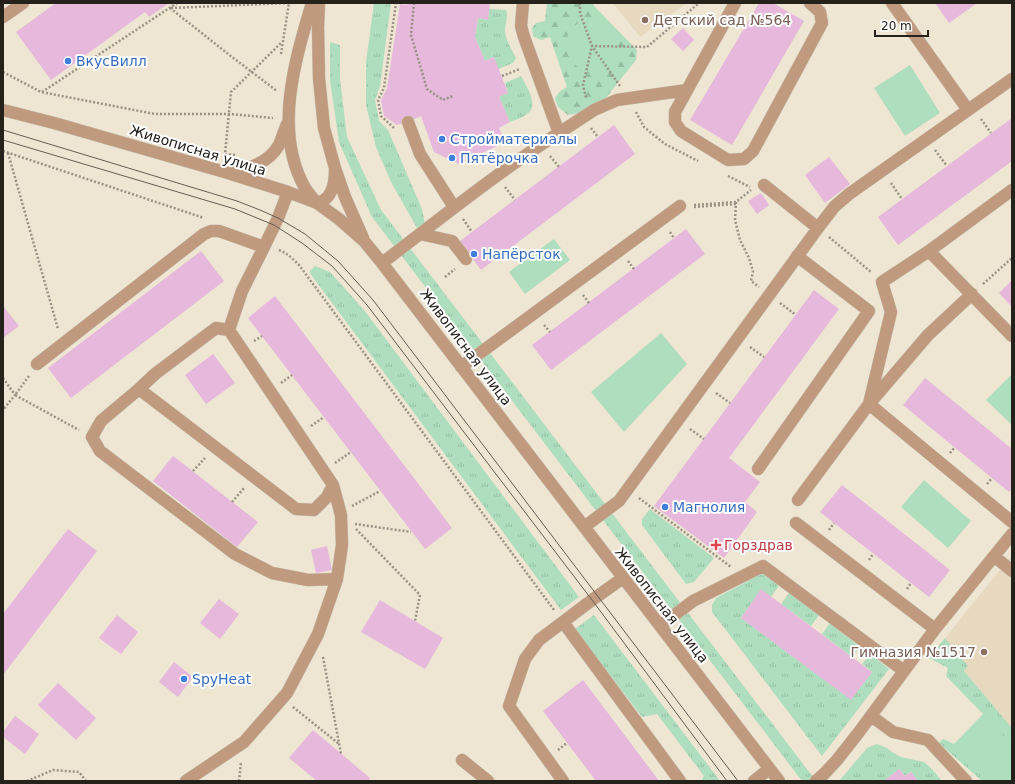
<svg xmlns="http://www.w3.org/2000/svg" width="1015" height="784" font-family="'DejaVu Sans',sans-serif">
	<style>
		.built { fill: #e7d9c0 }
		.grass { fill: url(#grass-tufts) }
		.forest { fill: url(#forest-firs) }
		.green { fill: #aedebe }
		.building { fill: #e5b8dc }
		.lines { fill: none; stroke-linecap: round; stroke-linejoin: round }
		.minor-casing { stroke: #cac2b1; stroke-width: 13 }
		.path { stroke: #999285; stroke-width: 2.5; stroke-dasharray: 2 2; stroke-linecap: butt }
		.minor { stroke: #bf9a7f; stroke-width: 12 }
		.tram { stroke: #655f55; stroke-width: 1 }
		.education-dot { fill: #8d6e63; stroke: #fff; stroke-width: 1.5 }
		.shop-dot { fill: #3f7fe0; stroke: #fff; stroke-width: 1.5 }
		.health-dot { fill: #e0444e; stroke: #fff; stroke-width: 1.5 }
		.labels { text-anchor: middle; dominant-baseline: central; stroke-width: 4; stroke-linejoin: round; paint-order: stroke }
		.education-label { font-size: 14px; fill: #785e54; stroke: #fff; text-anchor: start }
		.shop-label { font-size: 14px; fill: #366cbe; stroke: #fff; text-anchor: start }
		.street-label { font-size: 14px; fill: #25211b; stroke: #fff }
		.health-label { font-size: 14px; fill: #be3a42; stroke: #fff; text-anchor: start }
	</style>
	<defs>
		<pattern id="grass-tufts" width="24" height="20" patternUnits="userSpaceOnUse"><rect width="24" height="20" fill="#aedebe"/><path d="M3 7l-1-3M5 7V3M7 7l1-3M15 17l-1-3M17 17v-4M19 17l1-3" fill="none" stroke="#96bea3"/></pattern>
		<pattern id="forest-firs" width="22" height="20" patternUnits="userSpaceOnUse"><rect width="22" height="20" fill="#aedebe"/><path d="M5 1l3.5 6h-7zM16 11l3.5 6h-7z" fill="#96bea3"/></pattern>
	</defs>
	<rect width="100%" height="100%" fill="#eee5d2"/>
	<path class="built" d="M613 3H687L640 37Z
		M1012 555V728L964 671 968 666 945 638Z"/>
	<path class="grass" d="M374 3H391L380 86 375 100 379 121 388 130 422 209 425 224 417 228 391 182 376 147 366 105V62Z
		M489 9 506 10C509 18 504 26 505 33 507 42 512 50 516 58L513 63 498 69 494 57 485 61 475 37 478 18 488 20Z
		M330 42 340 45V79L347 137 381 210 816 781H802L372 217 339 142 330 80Z
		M521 76C526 86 540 106 527 114 522 118 515 120 510 122L499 97 508 93 505 83Z
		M315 266 330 272 364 310 579 597 561 610 309 272Z
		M650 509 714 558 694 582 686 584 642 525V519Z
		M761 574 769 576 780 584 771 597 761 590 741 618 851 699 872 672 862 664 870 654 889 669 822 756 712 612V605L716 598Z
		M790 592 819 615 811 626 781 604Z
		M594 615 720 781H701L704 776 657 714 642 717 575 629Z
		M830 623 860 647 852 657 822 634Z
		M945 638 968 666 964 671 1012 728V781H982L939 743 943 739 954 744 983 714 946 676 948 668 929 658Z
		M877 744 887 748 892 752 901 757 924 762 931 768 942 781H918L911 772 905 776 899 769 884 781H841L840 780 867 748Z"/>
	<path class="forest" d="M547 3H593L594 6 637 50 636 60 605 99 579 113 568 115 558 107 555 98 560 91 567 87 550 37 541 40 533 36 532 28 536 23 545 21Z"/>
	<path class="green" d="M566 45a26 26 0 1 1 52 0a26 26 0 1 1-52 0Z
		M910 65 940 113 905 136 874 88Z
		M554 239 570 260 525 294 509 272Z
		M661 333 687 364 624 432 591 392Z
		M1011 375 1012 376V425L986 400Z
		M924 480 971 521 948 548 901 507Z
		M990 720 1012 746V781H988L958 747Z"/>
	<path class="building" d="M56 3H169L149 17 145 12 51 80 16 32Z
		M407 3H490L488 20 478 18 475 37 485 61 494 57 508 93 499 97 510 122 499 128 502 135 497 146 459 164 434 152 421 116 408 122 397 125 384 116 381 100 387 88 400 4 407 5Z
		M759 3H773L804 21 732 145 690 120Z
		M935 3H977L949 23Z
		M683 28 694 40 683 51 671 39Z
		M1012 118V161L898 245 878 217Z
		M614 125 635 154 481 270 460 241Z
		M829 157 850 184 825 203 805 175Z
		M761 193 769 205 757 214 748 201Z
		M686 229 705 254 551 370 532 345Z
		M201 251 224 281 71 398 48 368Z
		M1012 280V307L999 293Z
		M814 290 839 309 729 458 760 482 745 502 757 512 724 558 654 506Z
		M275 296 452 528 425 549 248 318Z
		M3 306 19 326 3 338Z
		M213 354 235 383 206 404 185 375Z
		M925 378 1012 449V489L1009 492 903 405Z
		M173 456 258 522 237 547 153 481Z
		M842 485 950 570 929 597 820 512Z
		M68 529 97 551 3 675V614Z
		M327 546 332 570 316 573 311 550Z
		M761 589 872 672 851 700 741 618Z
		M219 599 239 614 220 639 200 623Z
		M380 600 443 638 425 669 361 632Z
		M117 615 138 632 121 654 99 638Z
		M174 662 193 677 178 697 159 682Z
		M583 680 620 729 659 781H596L543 711Z
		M58 683 96 718 76 740 38 705Z
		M15 716 39 734 25 754 3 737V732Z
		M313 730 370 778 368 781H317L289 758Z
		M899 769 905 776 911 772 918 781H884Z"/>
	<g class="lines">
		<g class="minor-casing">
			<path id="minor" d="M312 3C295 60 273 132 305 188 308 193 313 198 316 202
				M319 3 318 28 319 78 324 128 335 168 345 197 363 238
				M735 3 675 112V122L681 131 728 160 744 159 753 151 822 23 820 12 810 3
				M892 3 968 110
				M3 17 23 3
				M3 110 54 123 228 173 288 192 317 203 339 219 364 241 382 263 779 781
				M408 122 420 154 454 207
				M559 133 594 110 617 100 687 90
				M229 173C249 168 268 164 279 145 282 138 284 131 287 124
				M764 185 818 228
				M1012 190 929 251 882 282 891 312 869 404 1012 522
				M317 203C332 200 335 183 335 170
				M420 234 452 241 466 259
				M929 251 1012 336
				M382 263C440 219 498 172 559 133L524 37 521 26 523 3
				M229 330 216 328 155 374 139 389 296 509 314 510 327 497 333 485
				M37 364 204 234 211 231H219L264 247 278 218 288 192
				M461 367 680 206
				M139 389 101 421 92 437 100 451 235 554 272 573 308 580 337 579
				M758 469 869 311 797 256
				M798 500 869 404 928 335 972 294
				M796 523 935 629
				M584 527 619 501 818 228 834 207 849 194 1012 79
				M994 556 1012 571
				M623 578 592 600 563 622 680 781
				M563 622 539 640 525 659 509 706 563 781
				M660 626 693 601 763 566 904 671
				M871 716 893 732 928 740 966 781
				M462 760 488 781
				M186 781 244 742 287 693 318 634 337 579 342 545 341 515 333 485 229 330 242 291 264 247
				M754 781 769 769
				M816 781 824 774 837 760 859 732 935 629 1012 534"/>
		</g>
		<path class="path" d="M414 3 411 35 427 89 443 100 453 96
			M580 3V13L592 46 583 85 586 98
			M170 8 232 57 277 91
			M171 8 289 3
			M281 54 289 3
			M3 72 41 92 155 114H230L273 118
			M502 76 520 69
			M620 86 592 46 647 47 699 3
			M42 92 177 3
			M636 112 644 127 665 144 698 161
			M981 119 991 133
			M394 128 381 116 378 100 384 88 396 3
			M591 128 598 137
			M935 150 947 166
			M3 151 204 218
			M8 153 58 329
			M235 155 225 154 231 92 282 42
			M550 156 559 167
			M728 176 750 187
			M891 183 902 199
			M505 187 515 200
			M736 202 735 220 740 240 749 258 753 271 751 281 759 287
			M694 205 736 202 751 190
			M694 207 736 204
			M463 219 472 232
			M670 232 674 238
			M829 237 871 272
			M279 250C287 253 293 259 299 265L554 610
			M628 261 634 269
			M445 277 455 269
			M983 284 1012 258
			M583 295 589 303
			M780 303 796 315
			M544 325 550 332
			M254 341 262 336
			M750 347 764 357
			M29 376 15 395 79 430
			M3 378 15 395 3 410
			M281 383 292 375
			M716 393 730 403
			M311 426 324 417
			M690 429 704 439
			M950 453 955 447
			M335 463 351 452
			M193 471 205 458
			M987 484 992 478
			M639 498 731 567
			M232 502 245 487
			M352 506 380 491
			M355 524 411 532
			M356 529 420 595 415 621
			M829 530 834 523
			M869 560 873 554
			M907 589 911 583
			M323 657 341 754
			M293 707 339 744
			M558 750 567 743
			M27 781 53 770 79 772 86 781
			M239 781 241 762"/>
		<use href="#minor" class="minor"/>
		<path class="tram" d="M3 130 237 201 260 210 278 218 305 234 338 261 373 300 738 781
			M3 140 235 209 274 225 302 243 332 266 367 305 592 600 727 781"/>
	</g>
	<g class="education-dot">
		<circle cx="645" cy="20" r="4"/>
		<circle cx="984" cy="652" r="4"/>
	</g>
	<g class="shop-dot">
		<circle cx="68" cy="61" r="4"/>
		<circle cx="442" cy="139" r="4"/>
		<circle cx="452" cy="158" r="4"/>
		<circle cx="474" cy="254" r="4"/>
		<circle cx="665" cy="507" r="4"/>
		<circle cx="184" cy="679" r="4"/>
	</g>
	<path class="health-dot" d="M714 539h4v4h4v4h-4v4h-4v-4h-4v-4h4z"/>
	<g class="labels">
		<g class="education-label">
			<text x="653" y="20">Детский сад №564</text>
			<text x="976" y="652" text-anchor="end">Гимназия №1517</text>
		</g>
		<g class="shop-label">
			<text x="76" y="61">ВкусВилл</text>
			<text x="450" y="139">Стройматериалы</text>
			<text x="460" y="158">Пятёрочка</text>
			<text x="482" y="254">Напёрсток</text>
			<text x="673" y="507">Магнолия</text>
			<text x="192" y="679">SpyHeat</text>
		</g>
		<g class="street-label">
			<text transform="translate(198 150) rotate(17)">Живописная улица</text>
			<text transform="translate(466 347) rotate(53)">Живописная улица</text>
			<text transform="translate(662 605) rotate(52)">Живописная улица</text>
		</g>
		<g class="health-label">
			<text x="724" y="545">Горздрав</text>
		</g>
	</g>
	<rect width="1015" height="784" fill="none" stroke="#25211b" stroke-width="8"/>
	<path d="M875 30v6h53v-6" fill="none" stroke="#25211b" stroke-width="2"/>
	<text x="881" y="30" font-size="12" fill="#25211b" stroke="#ffffff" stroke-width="3" paint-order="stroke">20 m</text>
</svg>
